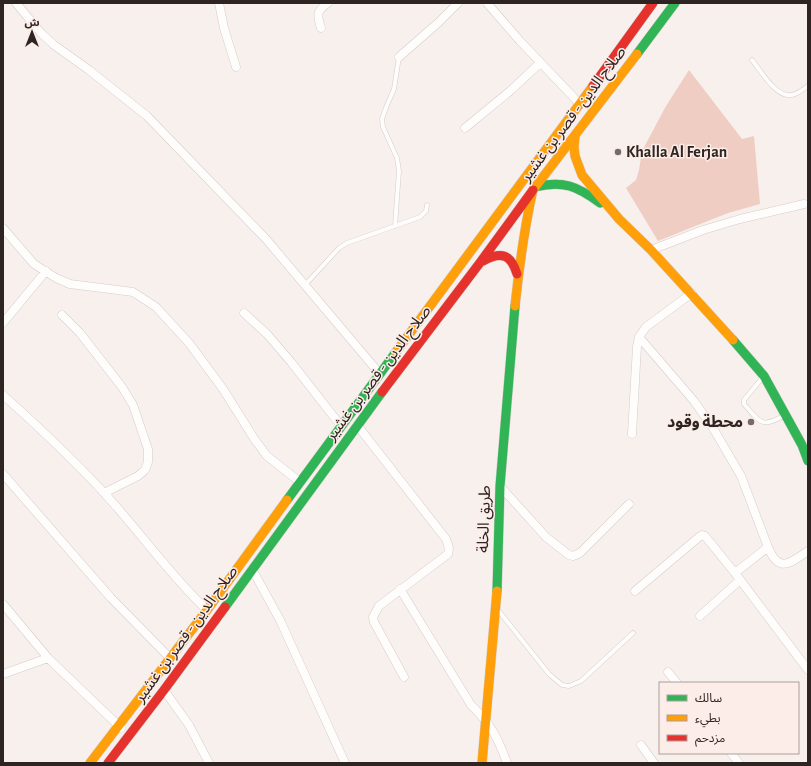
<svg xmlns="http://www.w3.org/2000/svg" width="811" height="766" font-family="'Alegreya Sans','Noto Sans Arabic',sans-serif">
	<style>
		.green { fill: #f0cdc2 }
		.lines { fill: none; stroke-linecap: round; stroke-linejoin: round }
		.lane-casing { stroke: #d4ccc9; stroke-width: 5 }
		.street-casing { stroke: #d4ccc9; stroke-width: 9 }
		.fast-casing { stroke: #d4ccc9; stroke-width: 10 }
		.slow-casing { stroke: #d4ccc9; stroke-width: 10 }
		.jam-casing { stroke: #d4ccc9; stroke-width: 10 }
		.lane { stroke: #fefdfc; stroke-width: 4 }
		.street { stroke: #fefdfc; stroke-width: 8 }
		.fast { stroke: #30b455; stroke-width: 9 }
		.slow { stroke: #ff9f0a; stroke-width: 9 }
		.jam { stroke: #e5322d; stroke-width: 9 }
		.poi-dot { fill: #756c6a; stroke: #fcede9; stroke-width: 1.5 }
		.labels { text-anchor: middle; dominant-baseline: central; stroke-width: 3; stroke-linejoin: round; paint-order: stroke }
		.street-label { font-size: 16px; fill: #2e2523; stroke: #fcede9 }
		.poi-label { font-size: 16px; font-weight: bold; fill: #2e2523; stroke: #fcede9; text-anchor: start }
	</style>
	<rect width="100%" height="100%" fill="#f8f0ed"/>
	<path class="green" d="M689 70 742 139 754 136 760 204 728 213 658 241 626 188 636 180 639 170 642 151 666 106Z"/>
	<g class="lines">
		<g class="lane-casing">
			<path id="lane" d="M752 60C761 71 776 98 792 95 798 94 803 89 808 86
				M395 226 399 171 397 158 383 127 382 119 385 110 394 89 399 57
				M305 285 339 248 347 243 420 217 426 211 427 205
				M763 377 744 400V404C760 422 761 429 785 415
				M498 610 549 674 562 685 569 686 581 681 633 633"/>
		</g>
		<g class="street-casing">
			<path id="street" d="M16 3 41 33 54 45 89 70 147 116 266 239 380 374
				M219 3 224 28 236 67
				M487 3 520 41 580 104
				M321 28C317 15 316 11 328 3
				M399 57 439 22 458 3
				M465 128 510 91 540 63
				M3 228 34 264 56 278 70 284 133 292 156 307 189 343 223 389 255 440 267 456 300 482
				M651 250 703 230 740 219 804 204
				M244 313 267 334 291 362 341 426
				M62 315 80 333 122 387 133 405 148 449V462L145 470 138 476 104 493
				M3 323 46 271
				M639 337 694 401 713 428 741 476 768 547C779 574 790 563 808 551
				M3 395C42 430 80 465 114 504 145 539 173 578 207 610
				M357 425 446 539C448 544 450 548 448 554L379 606 373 617 374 622 404 677
				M632 434 637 347 639 337 646 327 692 293
				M3 474 111 598 170 658
				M500 486 546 537 569 555 573 556 580 553 629 504
				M252 569 280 620 345 763
				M735 573 768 547
				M400 589 471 705C491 724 498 738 507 763
				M635 591 699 537 702 535 705 536 735 573 808 670
				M3 604 48 658 121 728
				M700 616 740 580
				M668 672 677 683
				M3 674 48 658
				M164 690 189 725 209 763
				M641 745 654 763
				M731 753 739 763"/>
		</g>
		<g class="fast-casing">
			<path id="fast" d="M637 54 675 3
				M535 187C563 180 577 186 600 203
				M733 340 764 376 802 445 808 461
				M287 500 396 352
				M497 591 500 486 515 306
				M225 607 382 392"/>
		</g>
		<g class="slow-casing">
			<path id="slow" d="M575 136 574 147 575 156 582 175 619 219 651 250 733 340
				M533 190 637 54
				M515 306C519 268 524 231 532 194
				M396 352 593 86
				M90 763 207 610 287 500
				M482 763 497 591"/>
		</g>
		<g class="jam-casing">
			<path id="jam" d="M593 86 653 3
				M483 261C501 251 511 254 517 274
				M382 392 479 264 533 190
				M108 763 164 690 225 607"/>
		</g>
		<use href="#lane" class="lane"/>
		<use href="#street" class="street"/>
		<use href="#fast" class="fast"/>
		<use href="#slow" class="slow"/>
		<use href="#jam" class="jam"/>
	</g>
	<g class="poi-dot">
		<circle cx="618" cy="152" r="4"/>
		<circle cx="751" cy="422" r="4"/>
	</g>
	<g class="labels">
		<g class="street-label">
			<text transform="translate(573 114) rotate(-53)">صلاح الدين - قصر بن غشير</text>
			<text transform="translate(378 373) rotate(-53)">صلاح الدين - قصر بن غشير</text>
			<text transform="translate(484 519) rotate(-88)">طريق الخلة</text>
			<text transform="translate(186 634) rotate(-54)">صلاح الدين - قصر بن غشير</text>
		</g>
		<g class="poi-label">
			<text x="626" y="152">Khalla Al Ferjan</text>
			<text x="743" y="422" text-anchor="end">محطة وقود</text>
		</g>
	</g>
	<rect width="811" height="766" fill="none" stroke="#2e2523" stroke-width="8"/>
	<rect x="659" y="682" width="140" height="72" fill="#fcede9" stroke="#aa9d9a"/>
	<rect x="667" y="695" width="20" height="6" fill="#30b455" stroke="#aa9d9a"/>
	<text x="695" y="702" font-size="12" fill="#2e2523">سالك</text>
	<rect x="667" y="715" width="20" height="6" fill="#ff9f0a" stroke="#aa9d9a"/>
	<text x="695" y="722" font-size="12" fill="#2e2523">بطيء</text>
	<rect x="667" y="735" width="20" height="6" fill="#e5322d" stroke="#aa9d9a"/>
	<text x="695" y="742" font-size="12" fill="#2e2523">مزدحم</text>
	<g transform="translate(32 32)" stroke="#fcede9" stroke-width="3" paint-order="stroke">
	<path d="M0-3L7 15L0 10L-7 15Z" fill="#2e2523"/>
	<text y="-6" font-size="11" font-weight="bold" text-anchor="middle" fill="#2e2523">ش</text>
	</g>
</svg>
